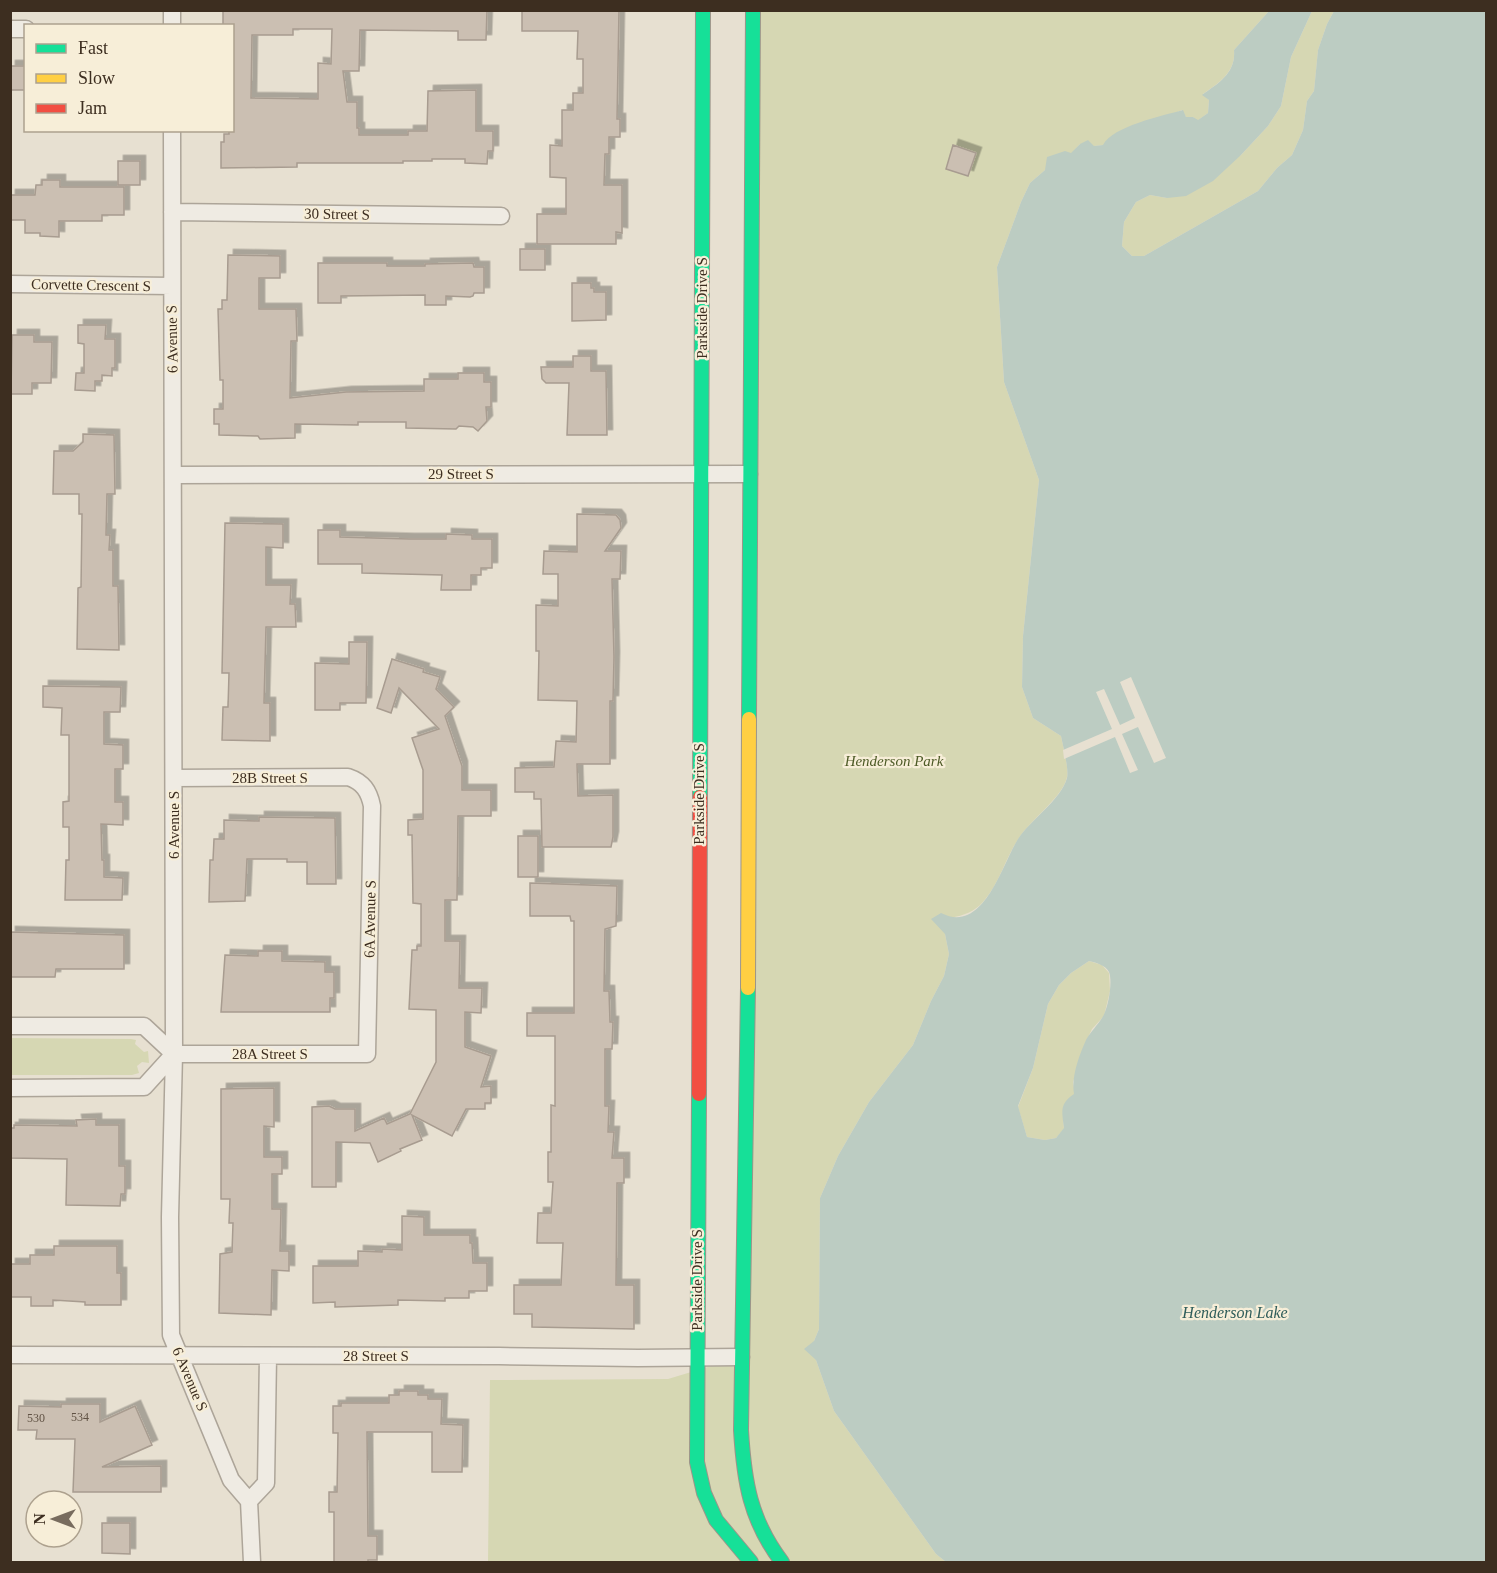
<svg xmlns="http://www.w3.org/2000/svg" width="1497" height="1573" font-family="Georgia,serif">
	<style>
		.green { fill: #d6d7b3 }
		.water { fill: #bcccc2; fill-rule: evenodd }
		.pier { fill: #e7e0d1 }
		.building { fill: #cbbfb2; stroke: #a89c90; stroke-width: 1.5; fill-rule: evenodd; filter: url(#shadow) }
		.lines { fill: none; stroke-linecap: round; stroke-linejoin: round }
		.street-casing { stroke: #ada599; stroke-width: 19 }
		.fast-casing { stroke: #9c958a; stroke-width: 16 }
		.slow-casing { stroke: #9c958a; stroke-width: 16 }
		.jam-casing { stroke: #9c958a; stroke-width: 16 }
		.street { stroke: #efebe3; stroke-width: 16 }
		.fast { stroke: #16e098; stroke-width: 14 }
		.slow { stroke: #ffcf43; stroke-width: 14 }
		.jam { stroke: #f24e42; stroke-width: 14 }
		.labels { text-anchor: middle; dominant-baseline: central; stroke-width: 4.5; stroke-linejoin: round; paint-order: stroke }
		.number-label { font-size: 12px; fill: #605244 }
		.street-label { font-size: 15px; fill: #3d2e20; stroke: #f7eed8 }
		.park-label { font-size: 15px; font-style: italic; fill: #4d5a26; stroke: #f7eed8 }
		.water-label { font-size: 16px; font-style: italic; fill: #2f5d5a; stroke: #f7eed8 }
	</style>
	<defs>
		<filter id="shadow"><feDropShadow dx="5.5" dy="-5.5" stdDeviation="0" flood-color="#0004"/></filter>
	</defs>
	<rect width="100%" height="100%" fill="#e7e0d1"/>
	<path class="green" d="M753 11H1269L1234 50C1236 72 1219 83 1203 94L1209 100 1208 113 1197 121 1193 117H1186L1182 110 1104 145 1094 146 1080 144 1071 154 1045 170 1030 183 1021 202 997 267 1004 382 1039 480 1023 636 1022 687 1033 718 1061 736C1063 746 1069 769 1067 777 1063 797 1030 820 1019 838 1005 858 1000 883 983 902 974 912 964 915 951 918L945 934 949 954 944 976 931 1001 913 1045 869 1102 838 1156 820 1198 819 1329 814 1341 816 1360 834 1411 936 1554 946 1562H488L490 1380 668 1379 741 1357Z
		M1312 11H1334L1327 24 1318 50 1314 91 1307 101 1303 130 1292 155 1277 168 1258 191 1144 256H1132L1122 246 1124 222 1136 202 1150 195 1167 198 1241 155 1268 126 1281 106 1291 57Z
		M1089 961 1102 965 1109 973 1110 991 1104 1016 1092 1029 1085 1044 1073 1082 1075 1094 1063 1117 1064 1129 1056 1138 1045 1140 1027 1137 1018 1107 1033 1068 1048 1004 1059 985 1071 973Z
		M11 1038 131 1039 136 1040 135 1044 144 1052 148 1051 149 1063 142 1062 137 1066 139 1073 132 1075H11Z"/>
	<path class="water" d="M1269 11H1312L1291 57 1281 106 1268 126 1241 155 1213 181 1186 196 1167 198 1150 195 1136 202 1124 222 1122 246 1132 256H1144L1258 191 1277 168 1292 155 1303 130 1307 101 1314 91 1318 50 1327 24 1334 11H1486V1562H946L936 1554 834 1411 816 1360 804 1349 814 1341 819 1329 820 1198 838 1156 869 1102 913 1045 931 1001 944 976 949 954 945 934 931 919 941 913C984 935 1002 864 1018 839 1031 819 1061 800 1067 778 1069 769 1063 746 1061 736L1033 718 1022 687 1023 636 1039 480 1004 382 997 267 1021 202 1030 183 1045 170 1047 157 1065 151 1071 153 1080 144 1088 140 1094 146 1103 145C1113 126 1162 116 1183 110L1186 117H1193L1198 120 1208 113 1209 100 1202 95C1219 83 1236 73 1234 50ZM1089 961C1097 963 1105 965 1109 972 1113 982 1108 1010 1102 1018 1097 1026 1091 1031 1086 1040 1079 1056 1071 1077 1074 1094 1059 1104 1062 1112 1064 1128L1056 1138 1045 1140 1027 1137 1018 1106 1033 1068 1048 1004 1059 985 1071 973Z"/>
	<path class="pier" d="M1131 677 1166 758 1154 763 1138 727 1122 734 1138 770 1130 773 1115 737 1064 759 1063 750 1112 729 1096 692 1104 689 1120 725 1135 718 1120 682Z"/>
	<path class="building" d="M223 10H487L486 40H458V31L360 30 359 71H343L347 102H357V128H359V135H408V131H427L428 91 476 90V131H493V151H488L487 164 465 163V159H432V161H403V163H297V167L221 168V142H224V134H229V130H232V26H223ZM293 29H332L331 64 318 63V99L251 98 252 35H293Z
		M522 10H619L617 119H620V137H609V154H605L604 185H622V233L616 232V244H537V214H566V178L550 177V145L562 146V110H573V93H583V59H577L578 31H522Z
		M10 66H26V90H10Z
		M953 145 976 153 968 176 946 169Z
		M118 161H140V185H118Z
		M42 180H60V187H124V215H102V221H59V237L40 236V233H25V220H10V195H35L36 185H42Z
		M520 249H545V270H520Z
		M228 255 280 256V278H259V309H296L297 341H291L290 398 346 392 424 391V379H458V373H484V382H491V407H486L487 421 478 431 473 427 459 426 456 429 406 428V422H358V425L295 424V438L260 439 258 436 219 435V424H214V409H223V380H220L218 309H222V300H227Z
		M318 263H387V266H425V264L473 263 474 267H484V293H474L473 296 470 297 446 296V305H425V295L341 296V303H318Z
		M572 283H591V288H594V292H606V320L572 321Z
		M78 325H106L105 339H115V368H112V376L102 375V381H95V391L75 390 76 373H84V344L78 343Z
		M12 335H34V342H52L51 383H32V394H11Z
		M573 356H591V371H606L607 435H567L569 383H546L542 379 541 367H573Z
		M83 434 114 435 115 494H107L106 535H110L109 550H113V586H118L119 650 77 649 78 588 81 587 82 514H79V494H53L54 451H73L83 442Z
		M577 514 616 515 620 520 621 528 605 551H621L620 579H612L614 657 613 701H610V764H577L578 796 613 795V837L611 847H542L541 799H534V792H515V768L554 767 556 741 576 742 577 701 538 700 539 651H536V605L558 606V574H543L544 551 577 552Z
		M225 523 283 524V548L266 547V585H291L290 604H295L296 627H266L264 703H270V741L222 740 223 707H228L229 673H222Z
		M318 530H340V537L409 539H446V534L472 535V539H492V568H481V575H471V590H441L442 575 362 573V564H318Z
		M349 642H367L366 703H340V710H315V663L349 664Z
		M392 659 424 669 423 672 440 677 436 689 454 707 445 716 462 766V790H491V816H458L457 900H445V941H460L459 988H482L481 1013 465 1012V1047L491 1056 481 1087 491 1086V1103H485V1109H466L452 1136 412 1115 422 1140 400 1149 401 1151 378 1162 370 1143 336 1142V1187H312V1107L329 1106 335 1109H355V1131L384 1118 387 1124 410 1114 436 1062V1010L409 1009 412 950H417V946H421V904L413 903 412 835H408V820L423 819V770L412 738 439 729 399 688 391 713 377 708Z
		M43 686 121 687 120 712H104V744L123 745V769H115V802H123V825L101 824 102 860H104V877L123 878 122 900H65L66 860H69V827H63V802L69 801V735H61L62 708 43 707Z
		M259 817 335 818 336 884H307V862H287V859H247L245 901 209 902 210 860H213L214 839H224V820L259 821Z
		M518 836H538V877H518Z
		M530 883 617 886 616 926 605 929 604 991H609L610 1022H613L612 1049H605V1106H609L608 1132H614L612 1158H624V1183H617L616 1285H634V1329L532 1327V1314H514V1285H561L563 1243H537L538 1213H551L553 1182H548V1152H551V1105L555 1106V1036H527V1013H574V921H571L570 916H530Z
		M10 932 124 935V969H56L55 977H10Z
		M258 951H282V961L325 962V972H334V998H330V1012H221L225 955 258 956Z
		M274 1088V1127L264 1126V1157H282V1174H272V1209H281L280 1251H289V1271L272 1270 271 1315 219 1313 220 1254 232 1252 233 1223H229L230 1199H221V1089Z
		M96 1119V1125H119V1166H125V1194H121L120 1206 66 1205 67 1159 10 1158V1128H14V1125L77 1126 76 1120Z
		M402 1216 424 1217V1235H470V1243H472L473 1263H487V1291H469V1298H445V1301L398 1300V1305L335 1307V1302L313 1303V1266H358V1251L382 1252V1249L402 1250Z
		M54 1246H117V1273H121V1305H85V1302L53 1300V1306H31V1297H10V1264H30V1255H54Z
		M399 1391H418V1395H428V1399H442L441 1424 463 1425 462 1472H432V1432H367L368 1536H377V1560H368V1563H334V1512H329V1492H337L338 1433H333V1406H341V1403H389V1395H399Z
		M61 1404H100V1422L135 1406 152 1445 102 1467 161 1466V1492H73L75 1439H36L37 1430H18L19 1406 61 1407Z
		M102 1523H130V1554L102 1553Z"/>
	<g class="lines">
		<g class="street-casing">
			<path id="street" d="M172 26V10
				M10 29H26
				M172 130 174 1054 170 1217 171 1335 231 1480 249 1501 252 1562
				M172 212 501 216
				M10 284 172 286
				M174 475 749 474
				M174 778 348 777C363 782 369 791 372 806L367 1054H174
				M10 1026H144L174 1054
				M10 1088 144 1087 174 1054
				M10 1355 499 1356 638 1358 741 1357
				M249 1501 266 1483 268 1356"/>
		</g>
		<g class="fast-casing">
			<path id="fast" d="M749 719 753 10
				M700 797 703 10
				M748 988 741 1430C744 1481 750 1520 782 1562
				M699 1094 697 1462 704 1493 716 1520 751 1562"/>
		</g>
		<g class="slow-casing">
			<path id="slow" d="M748 988 749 719"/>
		</g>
		<g class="jam-casing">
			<path id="jam" d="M699 1094 700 797"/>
		</g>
		<use href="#street" class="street"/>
		<use href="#fast" class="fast"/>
		<use href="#slow" class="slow"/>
		<use href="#jam" class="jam"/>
	</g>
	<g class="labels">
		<g class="number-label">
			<text x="80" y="1417">534</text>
			<text x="36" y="1418">530</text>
		</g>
		<g class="street-label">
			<text transform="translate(337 214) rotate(1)">30 Street S</text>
			<text transform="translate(91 285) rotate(1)">Corvette Crescent S</text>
			<text transform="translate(702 308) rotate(-90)">Parkside Drive S</text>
			<text transform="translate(172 339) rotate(-91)">6 Avenue S</text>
			<text x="461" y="474">29 Street S</text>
			<text x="270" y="778">28B Street S</text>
			<text transform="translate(699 794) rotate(-90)">Parkside Drive S</text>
			<text transform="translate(174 825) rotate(-90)">6 Avenue S</text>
			<text transform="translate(370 919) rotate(-89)">6A Avenue S</text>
			<text x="270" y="1054">28A Street S</text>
			<text transform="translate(697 1280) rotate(-90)">Parkside Drive S</text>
			<text x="376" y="1356">28 Street S</text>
			<text transform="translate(190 1379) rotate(67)">6 Avenue S</text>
		</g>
		<g class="park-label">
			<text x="894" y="761">Henderson Park</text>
		</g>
		<g class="water-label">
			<text x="1235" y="1312">Henderson Lake</text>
		</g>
	</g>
	<rect width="1497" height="1573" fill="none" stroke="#3d2e20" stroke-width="24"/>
	<rect x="24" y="24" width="210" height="108" fill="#f7eed8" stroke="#ada18e" stroke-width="1.5"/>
	<rect x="36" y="44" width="30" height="9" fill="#16e098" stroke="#ada18e" stroke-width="1.5"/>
	<text x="78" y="54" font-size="18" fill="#3d2e20">Fast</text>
	<rect x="36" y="74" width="30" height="9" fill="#ffcf43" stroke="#ada18e" stroke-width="1.5"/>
	<text x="78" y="84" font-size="18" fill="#3d2e20">Slow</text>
	<rect x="36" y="104" width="30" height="9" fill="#f24e42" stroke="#ada18e" stroke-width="1.5"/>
	<text x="78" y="114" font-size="18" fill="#3d2e20">Jam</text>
	<g transform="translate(54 1519) rotate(270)"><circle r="28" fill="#f7eed8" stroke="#ada18e" stroke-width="1.5"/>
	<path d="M0-4.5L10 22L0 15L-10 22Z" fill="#786c5e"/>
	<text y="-9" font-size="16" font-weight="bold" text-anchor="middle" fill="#3d2e20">N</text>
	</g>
</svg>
